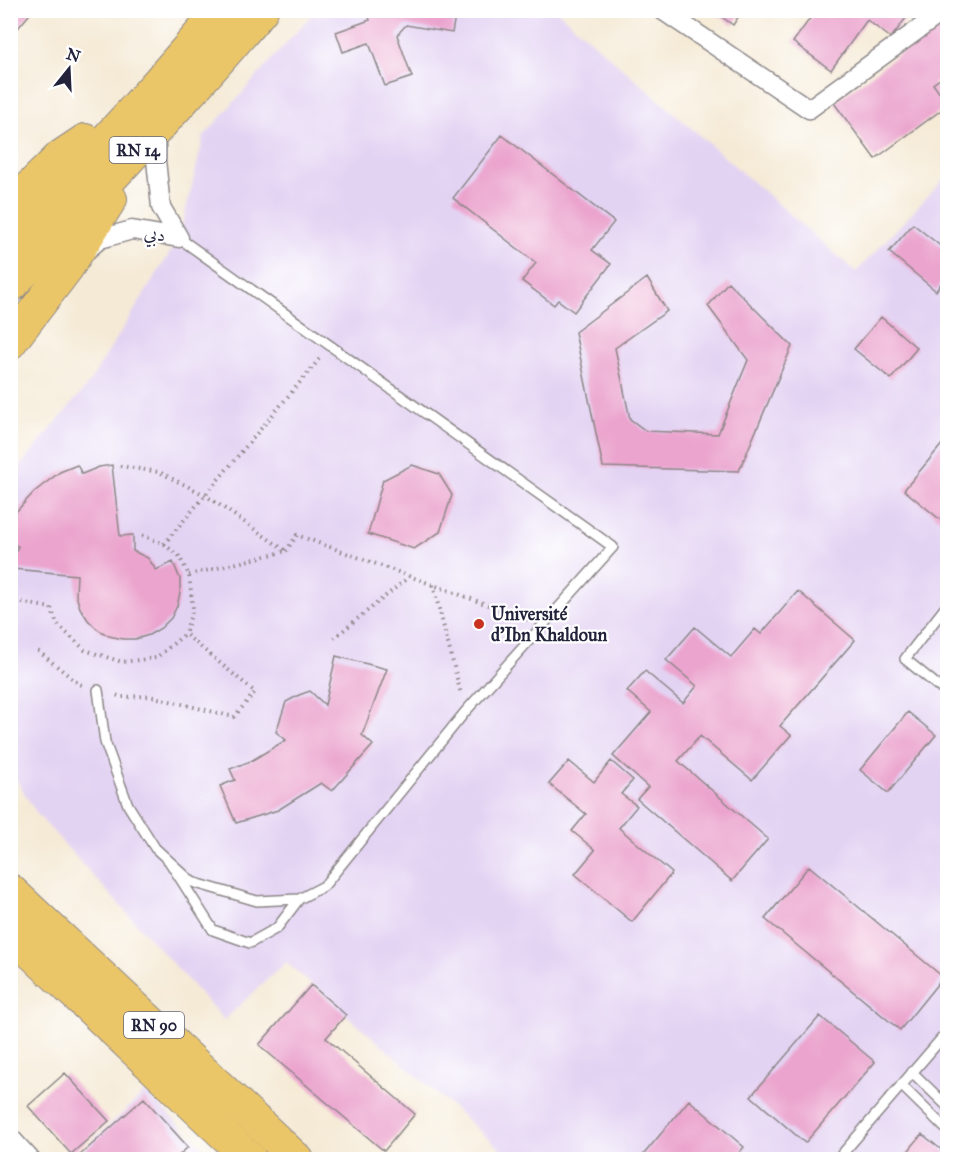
<svg xmlns="http://www.w3.org/2000/svg" width="958" height="1170" font-family="'IM FELL Great Primer',Amiri,serif">
	<style>
		.built { fill: #e3d3f3 }
		.building { fill: #eba4ce }
		.lines { fill: none; stroke-linecap: round; stroke-linejoin: round }
		.lane-casing { stroke: #8c8688; stroke-width: 12 }
		.street-casing { stroke: #8c8688; stroke-width: 21 }
		.highway-casing { stroke: #8c8688; stroke-width: 34 }
		.path { stroke: #8c8688; stroke-width: 4; stroke-dasharray: 1.5 4.5; stroke-linecap: butt }
		.lane { stroke: #fff; stroke-width: 9 }
		.street { stroke: #fff; stroke-width: 18 }
		.highway { stroke: #ebc669; stroke-width: 32 }
		.poi-dot { fill: #c8321e; stroke: #fff; stroke-width: 2 }
		.labels { text-anchor: middle; dominant-baseline: central; stroke-width: 4.5; stroke-linejoin: round; paint-order: stroke }
		.shield { fill: #fff; stroke: #646476; stroke-width: 1.5 }
		.shield-label { font-size: 16px; font-weight: bold; fill: #22223b }
		.street-label { font-size: 18px; fill: #22223b; stroke: #fff }
		.poi-label { font-size: 18px; font-weight: bold; fill: #22223b; stroke: #fff; text-anchor: start }
	</style>
	<rect width="100%" height="100%" fill="#fff"/>
	<filter id="ink" filterUnits="userSpaceOnUse"><feTurbulence type="fractalNoise" baseFrequency=".0167" numOctaves="2"/><feDisplacementMap in="SourceGraphic" scale="12" xChannelSelector="R" yChannelSelector="G"/><feConvolveMatrix kernelMatrix="1 2 1 2 8 2 1 2 1" color-interpolation-filters="sRGB"/></filter>
	<filter id="wash" filterUnits="userSpaceOnUse"><feTurbulence type="fractalNoise" baseFrequency=".008" numOctaves="4" result="noise"/><feDisplacementMap in="SourceGraphic" scale="24" xChannelSelector="R" yChannelSelector="G"/><feGaussianBlur stdDeviation="1.35" result="paint"/><feColorMatrix in="noise" values="0 0 0 0 0 0 0 0 0 0 0 0 0 0 0 0 0 1.4 0 .05"/><feComposite in="paint" operator="in"/></filter>
	<g filter="url(#wash)">
		<rect width="100%" height="100%" fill="#f5ead6"/>
		<path class="built" d="M315 11H557L856 272 947 176V1159H512L286 962 224 1020 37 814 11 771V477L89 383 179 238 204 136Z
			M145 1092 215 1159 72 1160Z"/>
		<g id="blocks">
			<path class="building" d="M10 10H33L10 38Z
				M368 10H456L452 33 406 25 397 35 412 77 385 86 369 43 343 52 336 32 370 20 367 12Z
				M712 10H743L733 25Z
				M816 10H912L891 38 867 20 831 70 793 42Z
				M943 21 948 27V73L933 84 948 105 875 159 834 103Z
				M502 135 614 222 592 250 611 264 574 312 558 300 554 305 522 281 536 263 453 198Z
				M913 224 948 252V277L946 276 936 291 889 252Z
				M647 278 667 311 615 348 630 419 646 431 718 434 748 360 708 306 728 282 792 346 739 471 603 467 575 332Z
				M881 317 917 348 891 379 854 349Z
				M948 437V526L904 490Z
				M77 465 82 474 99 467 112 465 120 536 133 535V551L148 558 156 570 173 562 180 579V593L177 606 171 618 161 628 149 635 136 639H123L109 636 97 629 88 620 80 608 76 595 77 575 13 569 14 556 18 546 10 544V524L14 514 34 492 60 472Z
				M412 465 439 474 452 495 440 532 414 549 368 534 383 480Z
				M798 591 855 640 780 726 791 735 752 780 700 736 678 761 768 839 732 881 637 799 648 787 613 756 651 712 627 691 645 671 683 703 697 686 666 660 695 627 731 657 755 629 761 634Z
				M336 656 387 669 362 735 373 745 332 791 321 783 278 810 236 823 220 786 235 780 230 769 251 761 286 740 276 732 286 702 299 695 310 691 325 705Z
				M908 712 936 735 888 793 860 770Z
				M569 761 594 782 611 761 633 780 621 794 637 806 619 828 672 873 632 922 575 874 595 850 572 831 586 814 549 784Z
				M809 866 943 977 900 1030 765 919Z
				M311 985 346 1015 326 1038 415 1114 384 1151 259 1045Z
				M820 1016 875 1062 805 1143 751 1096Z
				M65 1073 109 1121 71 1154 28 1106Z
				M144 1098 188 1147 174 1160H82L79 1156Z
				M689 1100 744 1147 733 1160H639Z
				M922 1134 948 1155V1160H901Z"/>
		</g>
	</g>
	<g filter="url(#ink)">
		<use href="#blocks" fill-opacity="0" stroke="#8c8688" stroke-width="1.5"/>
		<g class="lines">
			<g class="lane-casing">
				<path id="lane" d="M948 604 905 659 948 694
					M98 690 105 742 128 805 155 848 192 882 257 901 299 899
					M169 861 213 930 250 943 277 928 299 899 324 886 465 712 613 547 179 238
					M912 1072 948 1107
					M901 1085 948 1131
					M837 1160 948 1031"/>
			</g>
			<g class="street-casing">
				<path id="street" d="M662 10 809 109 945 10
					M87 250 100 239 132 230 179 238 161 207 156 160V131
					M10 1137 31 1160"/>
			</g>
			<g class="highway-casing">
				<path id="highway" d="M10 206 61 156 85 140
					M10 244 134 109 221 10
					M10 287C94 195 182 106 262 10
					M10 343 68 267 111 199
					M10 890 298 1160
					M10 933 251 1160"/>
			</g>
			<path class="path" d="M120 466 159 472 205 495 286 551 189 575
				M142 535 164 544 179 556 189 575 193 608 185 634
				M164 544 322 356
				M286 551 297 535 529 620
				M433 585 461 694
				M10 600 51 608 57 624 85 650 122 662 156 658 185 634 255 692 234 717 150 696 121 697 113 694
				M334 638 409 577
				M38 651 79 684 85 686"/>
			<use href="#lane" class="lane"/>
			<use href="#street" class="street"/>
			<use href="#highway" class="highway"/>
		</g>
	</g>
	<circle class="poi-dot" cx="479" cy="624" r="6"/>
	<g class="labels">
		<g class="shield">
			<rect x="109.5" y="137" width="57" height="26" rx="4.5"/>
			<rect x="124" y="1012" width="60" height="26" rx="4.5"/>
		</g>
		<g class="shield-label">
			<text x="138" y="150">RN 14</text>
			<text x="154" y="1025">RN 90</text>
		</g>
		<g class="street-label">
			<text transform="translate(155 234) rotate(9)">دبي</text>
		</g>
		<g class="poi-label">
			<text x="491" y="614">Université<tspan x="491" dy="21">d'Ibn Khaldoun</tspan></text>
		</g>
	</g>
	<rect width="958" height="1170" fill="none" stroke="#fff" stroke-width="36"/>
	<g transform="translate(69 69) rotate(18)" stroke="#ffffff" stroke-width="4.5" paint-order="stroke">
	<path d="M0-4.5L10 22L0 15L-10 22Z" fill="#22223b"/>
	<text y="-9" font-size="16" font-weight="bold" text-anchor="middle" fill="#22223b">N</text>
	</g>
</svg>
